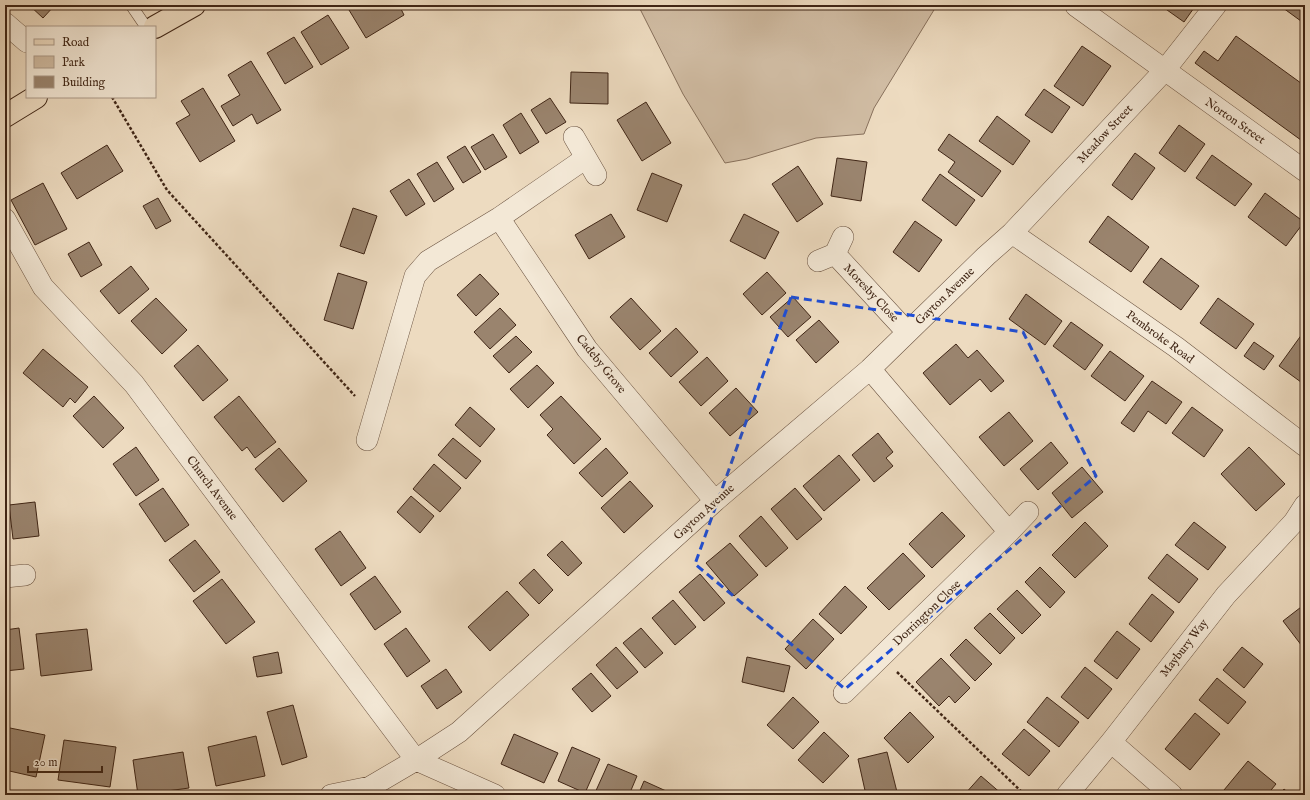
<svg xmlns="http://www.w3.org/2000/svg" width="1310" height="800" font-family="'IM FELL English',serif">
	<style>
		.green { fill: #d0bca3; stroke: #88715c }
		.building { fill: #9a846e; stroke: #402616 }
		.lines { fill: none; stroke-linecap: round; stroke-linejoin: round }
		.service-casing { stroke: #6b5340; stroke-width: 12 }
		.minor-casing { stroke: #6b5340; stroke-width: 22 }
		.primary-casing { stroke: #402616; stroke-width: 24 }
		.path { stroke: #402616; stroke-width: 2.5; stroke-dasharray: 3 2; stroke-linecap: butt }
		.service { stroke: #f3e8d6; stroke-width: 11 }
		.minor { stroke: #f3e8d6; stroke-width: 21 }
		.primary { stroke: #eddbc0; stroke-width: 22 }
		.marked { fill: none; stroke: #1d4ed8; stroke-width: 3; stroke-dasharray: 8 5; stroke-linejoin: round }
		.labels { text-anchor: middle; dominant-baseline: central; stroke-width: 4; stroke-linejoin: round; paint-order: stroke }
		.street-label { font-size: 12px; fill: #402616; stroke: #f3e8d6 }
	</style>
	<rect width="100%" height="100%" fill="#eddbc0"/>
	<filter id="stains"><feTurbulence type="fractalNoise" baseFrequency=".005" numOctaves="4"/><feColorMatrix values="0 0 0 0 .2 0 0 0 0 .09 0 0 0 0 .02 0 0 0 .5 -.17"/></filter>
	<radialGradient id="worn" r=".72"><stop offset=".6" stop-color="#630" stop-opacity="0"/><stop offset="1" stop-color="#630" stop-opacity=".3"/></radialGradient>
	<path class="green" d="M638 5H937L874 108 864 134 816 138 747 159 725 163 683 94Z"/>
	<path class="building" d="M29 5H55L43 18Z
		M357 5H399L404 15 366 38 349 10Z
		M1160 5H1196L1184 22Z
		M1279 5H1305V24Z
		M328 15 349 48 321 65 301 32Z
		M1236 36 1305 86V143L1195 63 1204 51 1218 61Z
		M294 37 313 67 285 84 267 53Z
		M1082 46 1111 66 1083 106 1054 86Z
		M251 61 281 110 257 124 252 114 233 126 221 106 240 95 228 75Z
		M571 72 608 73V104L570 103Z
		M203 88 235 141 200 162 176 123 190 115 181 101Z
		M1044 89 1070 107 1052 133 1025 115Z
		M550 98 566 122 546 134 531 110Z
		M646 102 671 143 642 161 617 120Z
		M521 113 539 142 520 154 503 125Z
		M997 116 1030 141 1013 165 979 141Z
		M1179 125 1205 144 1185 172 1159 153Z
		M493 134 507 157 485 170 471 147Z
		M949 134 1001 171 982 197 948 172 955 162 938 150Z
		M107 145 123 171 77 199 61 173Z
		M465 146 481 172 463 183 447 157Z
		M1135 153 1155 168 1132 200 1112 185Z
		M1212 155 1252 184 1235 206 1196 178Z
		M837 158 867 162 861 201 831 196Z
		M437 162 454 189 434 202 417 174Z
		M798 166 823 204 797 222 772 184Z
		M652 173 682 185 667 222 637 210Z
		M940 174 975 200 956 226 922 200Z
		M409 179 425 204 406 216 390 191Z
		M43 183 67 229 35 245 11 200Z
		M1265 193 1304 222 1286 246 1248 217Z
		M158 198 171 221 156 229 143 206Z
		M353 208 377 216 364 254 340 246Z
		M611 214 625 237 589 259 575 235Z
		M744 214 779 232 765 259 730 241Z
		M1108 216 1149 247 1131 272 1089 242Z
		M915 221 942 240 919 272 893 252Z
		M89 242 102 265 81 277 68 254Z
		M1161 258 1199 286 1181 310 1143 282Z
		M131 266 149 289 119 314 100 291Z
		M767 272 786 293 762 315 743 294Z
		M338 273 367 282 353 329 324 320Z
		M480 274 499 294 476 316 457 295Z
		M1026 294 1062 321 1045 345 1009 319Z
		M793 297 811 317 788 337 770 317Z
		M156 298 187 330 162 354 131 321Z
		M631 298 661 331 640 350 610 317Z
		M1218 298 1254 324 1236 349 1200 323Z
		M500 308 516 325 490 349 474 332Z
		M819 320 839 342 816 363 796 340Z
		M1071 322 1103 345 1085 370 1053 346Z
		M676 328 698 352 671 377 649 353Z
		M1305 330V385L1279 366Z
		M516 336 532 352 509 373 493 356Z
		M1254 342 1274 356 1264 370 1244 356Z
		M956 344 968 358 977 350 1004 381 991 392 980 379 950 405 923 373Z
		M198 345 228 380 203 401 174 366Z
		M43 349 88 387 75 403 70 398 63 407 23 373Z
		M1110 351 1144 376 1125 401 1091 376Z
		M707 357 728 381 701 406 679 382Z
		M537 365 554 383 528 408 510 389Z
		M1152 381 1182 402 1166 424 1148 411 1134 432 1121 423Z
		M736 388 758 412 730 436 709 413Z
		M94 396 124 428 103 448 73 416Z
		M239 396 276 442 255 458 247 447 242 451 214 417Z
		M561 396 601 439 574 464 547 435 553 429 540 415Z
		M470 407 495 429 480 447 455 425Z
		M1192 407 1223 430 1204 457 1172 433Z
		M1009 412 1033 441 1004 466 979 437Z
		M878 433 893 452 886 458 893 466 874 482 852 455Z
		M453 438 481 461 466 479 438 455Z
		M1051 442 1068 463 1038 490 1020 469Z
		M136 447 159 480 136 496 113 464Z
		M1249 447 1285 484 1256 511 1221 474Z
		M279 448 307 481 283 502 255 469Z
		M606 448 628 473 602 497 579 473Z
		M839 455 860 480 824 511 803 486Z
		M434 464 461 488 440 512 413 489Z
		M1082 467 1103 492 1072 518 1052 493Z
		M630 481 653 506 624 533 601 508Z
		M163 488 189 525 165 542 139 504Z
		M795 488 822 519 797 540 771 509Z
		M411 496 434 516 420 533 397 512Z
		M35 502 39 536 13 539 9 505Z
		M942 512 965 536 932 568 909 544Z
		M761 516 788 548 766 567 739 536Z
		M1085 522 1108 546 1075 578 1052 555Z
		M1194 522 1226 547 1208 570 1175 545Z
		M340 531 366 568 341 586 315 549Z
		M195 540 220 572 194 592 169 560Z
		M562 541 582 563 568 576 547 555Z
		M730 543 758 575 734 596 706 563Z
		M903 553 925 576 889 610 867 588Z
		M1167 554 1198 579 1179 603 1148 578Z
		M1040 567 1065 592 1050 608 1025 582Z
		M534 569 553 590 539 604 519 583Z
		M700 574 725 603 704 621 679 592Z
		M375 576 401 612 375 630 350 594Z
		M222 579 255 622 226 644 193 601Z
		M845 586 867 607 841 634 819 614Z
		M1017 590 1041 615 1022 634 997 609Z
		M507 591 529 615 490 651 468 627Z
		M1152 594 1174 612 1151 642 1129 624Z
		M673 600 696 627 675 645 652 618Z
		M1305 604V650L1283 621Z
		M990 613 1015 638 1000 654 974 628Z
		M813 619 834 639 806 669 785 649Z
		M19 628 24 669 5 671V630Z
		M406 628 430 661 407 677 384 644Z
		M641 628 663 653 645 668 623 643Z
		M87 629 92 670 41 676 36 634Z
		M1117 631 1140 649 1117 679 1094 661Z
		M966 639 992 664 975 681 950 655Z
		M616 647 638 672 617 689 596 665Z
		M1242 647 1263 664 1244 688 1223 670Z
		M278 652 282 673 257 677 253 657Z
		M747 657 790 666 784 692 742 682Z
		M941 658 970 688 955 703 949 696 939 706 916 682Z
		M1085 667 1112 689 1088 719 1061 697Z
		M446 669 462 692 437 709 421 686Z
		M591 673 611 696 592 712 572 689Z
		M1217 678 1246 702 1228 724 1199 700Z
		M793 697 819 722 793 749 767 725Z
		M1047 697 1079 722 1059 747 1027 722Z
		M293 705 307 757 282 765 267 712Z
		M910 712 934 737 908 763 884 738Z
		M1195 713 1220 734 1190 770 1165 749Z
		M5 727 45 735 36 777 5 770Z
		M1024 729 1050 751 1029 776 1002 754Z
		M824 732 849 756 823 783 798 760Z
		M514 734 558 753 544 783 501 764Z
		M256 736 265 776 216 786 208 747Z
		M64 740 116 747 110 787 58 780Z
		M572 747 600 759 585 793 558 781Z
		M183 752 189 788 138 795 133 760Z
		M887 752 897 792 884 795H866L858 759Z
		M1248 761 1276 784 1267 795H1230L1224 790Z
		M608 764 637 776 629 795H594Z
		M981 776 1003 795H964Z
		M644 781 675 795H638Z
		M1284 789 1291 795H1279Z"/>
	<g class="lines">
		<g class="service-casing">
			<path id="service" d="M131 5 146 27"/>
		</g>
		<g class="minor-casing">
			<path id="minor" d="M1076 6 1305 171
				M5 23 27 42
				M574 137 596 175
				M499 218 587 349 715 501
				M5 219 43 287 134 384 416 760 459 732 715 501 870 369 986 256 1012 233 1164 71 1216 5
				M1012 233 1176 347 1305 446
				M835 254 907 332
				M818 261 835 254 843 237
				M870 369 1009 532
				M367 440 415 276 428 261 499 218 586 158
				M5 577 25 575
				M844 693 1009 532 1028 512
				M1111 742 1172 795
				M331 795 370 787 416 760 495 795
				M1067 795 1111 742 1226 595 1294 522 1305 505"/>
		</g>
		<g class="primary-casing">
			<path id="primary" d="M155 27 194 5
				M5 116 36 97"/>
		</g>
		<path class="path" d="M112 97 167 190 355 396
			M897 672 1025 795"/>
		<use href="#service" class="service"/>
		<use href="#minor" class="minor"/>
		<use href="#primary" class="primary"/>
	</g>
	<path class="marked" d="M791 297 1023 332 1096 476 845 689 695 564Z"/>
	<g class="labels">
		<g class="street-label">
			<text transform="translate(1235 121) rotate(35)">Norton Street</text>
			<text transform="translate(1105 134) rotate(-47)">Meadow Street</text>
			<text transform="translate(871 293) rotate(47)">Moresby Close</text>
			<text transform="translate(945 296) rotate(-44)">Gayton Avenue</text>
			<text transform="translate(1160 337) rotate(36)">Pembroke Road</text>
			<text transform="translate(601 364) rotate(51)">Cadeby Grove</text>
			<text transform="translate(212 488) rotate(53)">Church Avenue</text>
			<text transform="translate(704 512) rotate(-42)">Gayton Avenue</text>
			<text transform="translate(927 613) rotate(-44)">Dorrington Close</text>
			<text transform="translate(1184 648) rotate(-52)">Maybury Way</text>
		</g>
	</g>
	<rect width="1310" height="800" fill="none" stroke="#eddbc0" stroke-width="20"/>
	<rect x="6" y="6" width="1298" height="788" fill="none" stroke="#402616" stroke-width="2"/>
	<rect x="10" y="10" width="1290" height="780" fill="none" stroke="#402616"/>
	<rect x="26" y="26" width="130" height="72" fill="#f3e8d6" stroke="#ab9a89"/>
	<rect x="34" y="39" width="20" height="6" fill="#eddbc0" stroke="#ab9a89"/>
	<text x="62" y="46" font-size="12" fill="#402616">Road</text>
	<rect x="34" y="56" width="20" height="12" fill="#d0bca3" stroke="#ab9a89"/>
	<text x="62" y="66" font-size="12" fill="#402616">Park</text>
	<rect x="34" y="76" width="20" height="12" fill="#9a846e" stroke="#ab9a89"/>
	<text x="62" y="86" font-size="12" fill="#402616">Building</text>
	<path d="M28 766v6h74v-6" fill="none" stroke="#402616" stroke-width="2"/>
	<text x="34" y="766" font-size="12" fill="#402616" stroke="#f3e8d6" stroke-width="3" paint-order="stroke">20 m</text>
	<rect width="100%" height="100%" filter="url(#stains)"/>
	<rect width="100%" height="100%" fill="url(#worn)"/>
</svg>
